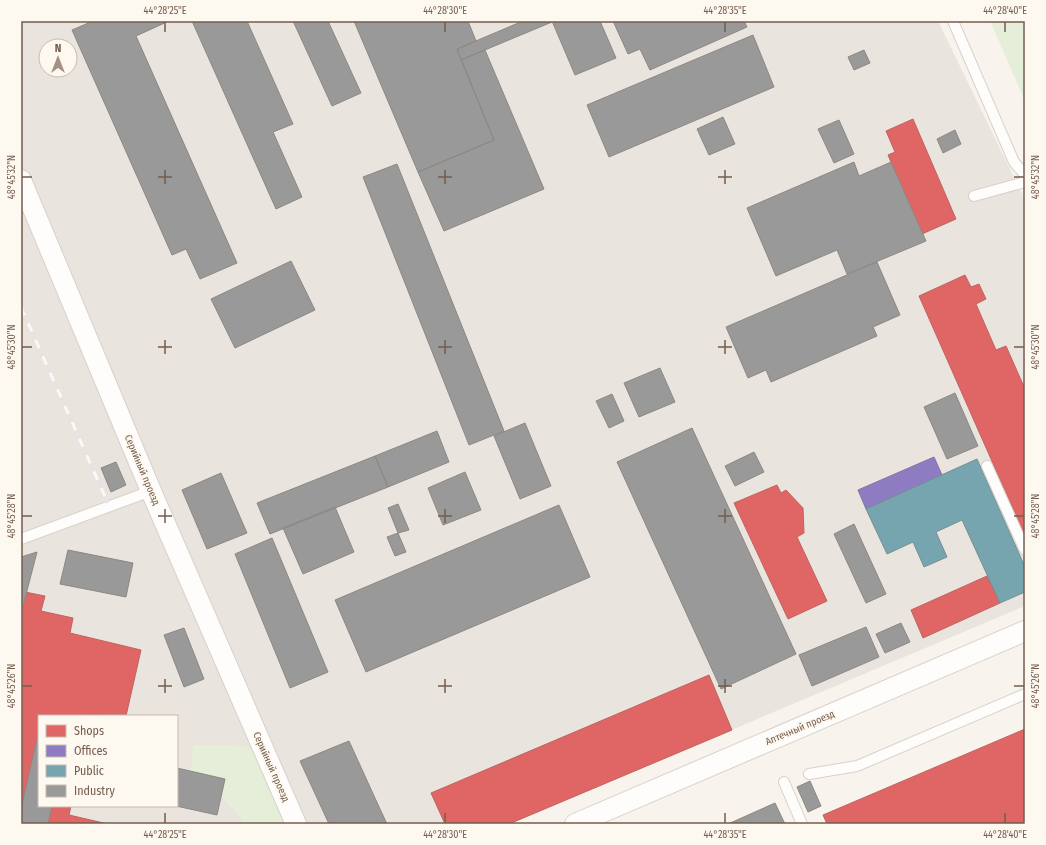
<svg xmlns="http://www.w3.org/2000/svg" width="1046" height="845" font-family="'Fira Sans Condensed',sans-serif">
	<style>
		.industrial { fill: #eae4de; fill-rule: evenodd }
		.green { fill: #e5eed9 }
		.shops { fill: #e06666; stroke: #c0635f }
		.offices { fill: #8e7cc3; stroke: #8672a0 }
		.public { fill: #76a5af; stroke: #768f92 }
		.industry { fill: #999; stroke: #8e8782 }
		.lines { fill: none; stroke-linecap: round; stroke-linejoin: round }
		.lane-casing { stroke: #d7d1cb; stroke-width: 12 }
		.street-casing { stroke: #d7d1cb; stroke-width: 22 }
		.lane { stroke: #fefdfc; stroke-width: 10 }
		.street { stroke: #fefdfc; stroke-width: 20 }
		.rail-casing { stroke: #e5e3e5; stroke-width: 4.5 }
		.rail { stroke: #fef9f0; stroke-width: 3; stroke-dasharray: 9; stroke-linecap: butt }
		.ticks { fill: none; stroke: #755c4e; stroke-width: 1.5 }
		.labels { text-anchor: middle; dominant-baseline: central; stroke-width: 4; stroke-linejoin: round; paint-order: stroke }
		.street-label { font-size: 10px; fill: #755c4e; stroke: #fef9f0 }
		.neatline { fill: none; stroke: #755c4e; stroke-width: 1.5 }
		.ticks-label { font-size: 10px; text-anchor: middle; fill: #755c4e }
	</style>
	<rect width="100%" height="100%" fill="#f8f4ed"/>
	<path class="industrial" d="M21 21H938L1025 200V606L509 824H21ZM46 46H70V70H46ZM39 716H177V806H39Z"/>
	<path class="green" d="M990 21H1025V101Z
		M193 745 246 746 257 752 287 824H244L240 817 221 797 225 779 188 771 192 766Z"/>
	<path class="shops" d="M913 119 956 219 922 234 888 155 895 152 886 131Z
		M965 275 971 287 979 284 986 299 976 304 996 350 1006 346 1025 389V536L919 296Z
		M777 485 781 493 786 490 803 508 804 533 797 537 827 601 788 619 734 503Z
		M987 576 1000 603 923 638 911 610Z
		M25 592 45 596 41 611 73 618 70 633 141 650 126 716H103L93 714 92 716H39V806H71L69 815 108 824H21V612Z
		M709 675 732 730 509 824H445L431 793Z
		M1025 729V824H827L823 815Z"/>
	<path class="offices" d="M934 457 942 475 866 509 858 490Z"/>
	<path class="public" d="M977 459 1025 567V592L1000 603 962 520 936 532 947 557 924 567 913 542 887 554 866 509Z"/>
	<path class="industry" d="M93 21H169L136 36 237 263 200 279 186 249 172 255 72 30Z
		M192 21H247L293 124 273 132 302 197 276 209Z
		M293 21H328L361 93 332 106Z
		M354 21H468L476 41 457 49 494 140 418 172Z
		M523 21H552V22L461 60 457 49Z
		M552 21H600L616 58 575 75Z
		M613 21H744L747 27 650 70 640 49 628 54Z
		M753 35 774 87 609 157 587 105Z
		M485 50 544 189 444 231 418 172 494 140 461 60Z
		M864 50 870 63 854 70 848 57Z
		M723 117 735 144 709 155 697 129Z
		M839 120 854 154 834 163 818 129Z
		M955 130 961 144 943 153 937 139Z
		M854 162 859 176 891 162 926 241 847 274 837 250 776 276 747 208Z
		M397 164 504 431 469 445 363 177Z
		M291 261 315 310 235 348 211 299Z
		M877 262 900 315 873 327 877 336 771 382 766 370 748 378 726 327Z
		M660 368 675 402 639 417 624 383Z
		M955 393 978 446 947 459 924 407Z
		M612 394 624 421 609 428 596 401Z
		M525 423 551 486 520 499 494 436Z
		M692 428 796 654 721 689 617 462Z
		M437 431 449 462 388 487 375 456Z
		M754 452 764 472 735 486 725 466Z
		M375 456 388 487 270 534 257 503Z
		M116 462 126 485 111 492 101 468Z
		M465 472 481 510 443 525 428 488Z
		M221 473 247 533 207 549 182 490Z
		M398 504 409 530 398 533 388 508Z
		M559 505 590 577 366 672 335 600Z
		M335 507 354 552 303 574 283 528Z
		M854 524 886 594 866 603 834 534Z
		M398 533 406 552 395 556 387 537Z
		M272 538 328 672 290 688 235 554Z
		M68 550 133 563 126 597 60 584Z
		M37 552 21 614V557Z
		M901 623 910 642 885 653 876 634Z
		M866 627 879 657 812 686 799 655Z
		M184 628 204 679 184 687 164 635Z
		M39 730V806H52L48 824H21V809Z
		M349 741 380 809 387 824H329L300 761Z
		M177 768 225 779 217 815 176 806H177Z
		M810 781 821 806 808 812 797 787Z
		M775 803 785 824H728Z"/>
	<g class="lines">
		<g class="lane-casing">
			<path id="lane" d="M953 21 1014 162 1025 175
				M974 196 1025 182
				M987 466 1025 550
				M21 539 151 491
				M809 774 857 766 1025 694
				M784 782 802 824"/>
		</g>
		<g class="street-casing">
			<path id="street" d="M21 180 151 491 296 824
				M575 824 1025 631"/>
		</g>
		<use href="#lane" class="lane"/>
		<use href="#street" class="street"/>
		<g class="rail-casing">
			<path id="rail" d="M21 307 107 501"/>
		</g>
		<use href="#rail" class="rail"/>
	</g>
	<path class="ticks" d="M165 22V32M445 22V32M725 22V32M1005 22V32M165 170V184M445 170V184M725 170V184M22 177H32M158 177H172M438 177H452M718 177H732M1014 177H1024M165 340V354M445 340V354M725 340V354M22 347H32M158 347H172M438 347H452M718 347H732M1014 347H1024M165 509V523M445 509V523M725 509V523M22 516H32M158 516H172M438 516H452M718 516H732M1014 516H1024M165 679V693M445 679V693M725 679V693M22 686H32M158 686H172M438 686H452M718 686H732M1014 686H1024M165 813V823M445 813V823M725 813V823M1005 813V823"/>
	<g class="labels">
		<g class="street-label">
			<text transform="translate(142 470) rotate(67)">Серийный проезд</text>
			<text transform="translate(800 728) rotate(-23)">Аптечный проезд</text>
			<text transform="translate(271 767) rotate(66)">Серийный проезд</text>
		</g>
	</g>
	<rect width="1046" height="845" fill="none" stroke="#fef9f0" stroke-width="44"/>
	<rect x="38" y="715" width="140" height="92" fill="#fef9f0" stroke="#c7baaf"/>
	<rect x="46" y="725" width="20" height="12" fill="#e06666" stroke="#c7baaf"/>
	<text x="74" y="735" font-size="12" fill="#755c4e">Shops</text>
	<rect x="46" y="745" width="20" height="12" fill="#8e7cc3" stroke="#c7baaf"/>
	<text x="74" y="755" font-size="12" fill="#755c4e">Offices</text>
	<rect x="46" y="765" width="20" height="12" fill="#76a5af" stroke="#c7baaf"/>
	<text x="74" y="775" font-size="12" fill="#755c4e">Public</text>
	<rect x="46" y="785" width="20" height="12" fill="#999999" stroke="#c7baaf"/>
	<text x="74" y="795" font-size="12" fill="#755c4e">Industry</text>
	<g transform="translate(58 58)"><circle r="19" fill="#fef9f0" stroke="#c7baaf"/>
	<path d="M0-3L7 15L0 10L-7 15Z" fill="#a39186"/>
	<text y="-6" font-size="11" font-weight="bold" text-anchor="middle" fill="#755c4e">N</text>
	</g>
	<rect x="22" y="22" width="1002" height="801" class="neatline"/>
	<g class="ticks-label">
		<text x="165" y="14">44°28'25"E</text>
		<text x="445" y="14">44°28'30"E</text>
		<text x="725" y="14">44°28'35"E</text>
		<text x="1005" y="14">44°28'40"E</text>
		<text transform="translate(11 177) rotate(-90)" y="4">48°45'32"N</text>
		<text transform="translate(1035 177) rotate(-90)" y="4">48°45'32"N</text>
		<text transform="translate(11 347) rotate(-90)" y="4">48°45'30"N</text>
		<text transform="translate(1035 347) rotate(-90)" y="4">48°45'30"N</text>
		<text transform="translate(11 516) rotate(-90)" y="4">48°45'28"N</text>
		<text transform="translate(1035 516) rotate(-90)" y="4">48°45'28"N</text>
		<text transform="translate(11 686) rotate(-90)" y="4">48°45'26"N</text>
		<text transform="translate(1035 686) rotate(-90)" y="4">48°45'26"N</text>
		<text x="165" y="838">44°28'25"E</text>
		<text x="445" y="838">44°28'30"E</text>
		<text x="725" y="838">44°28'35"E</text>
		<text x="1005" y="838">44°28'40"E</text>
	</g>
</svg>
